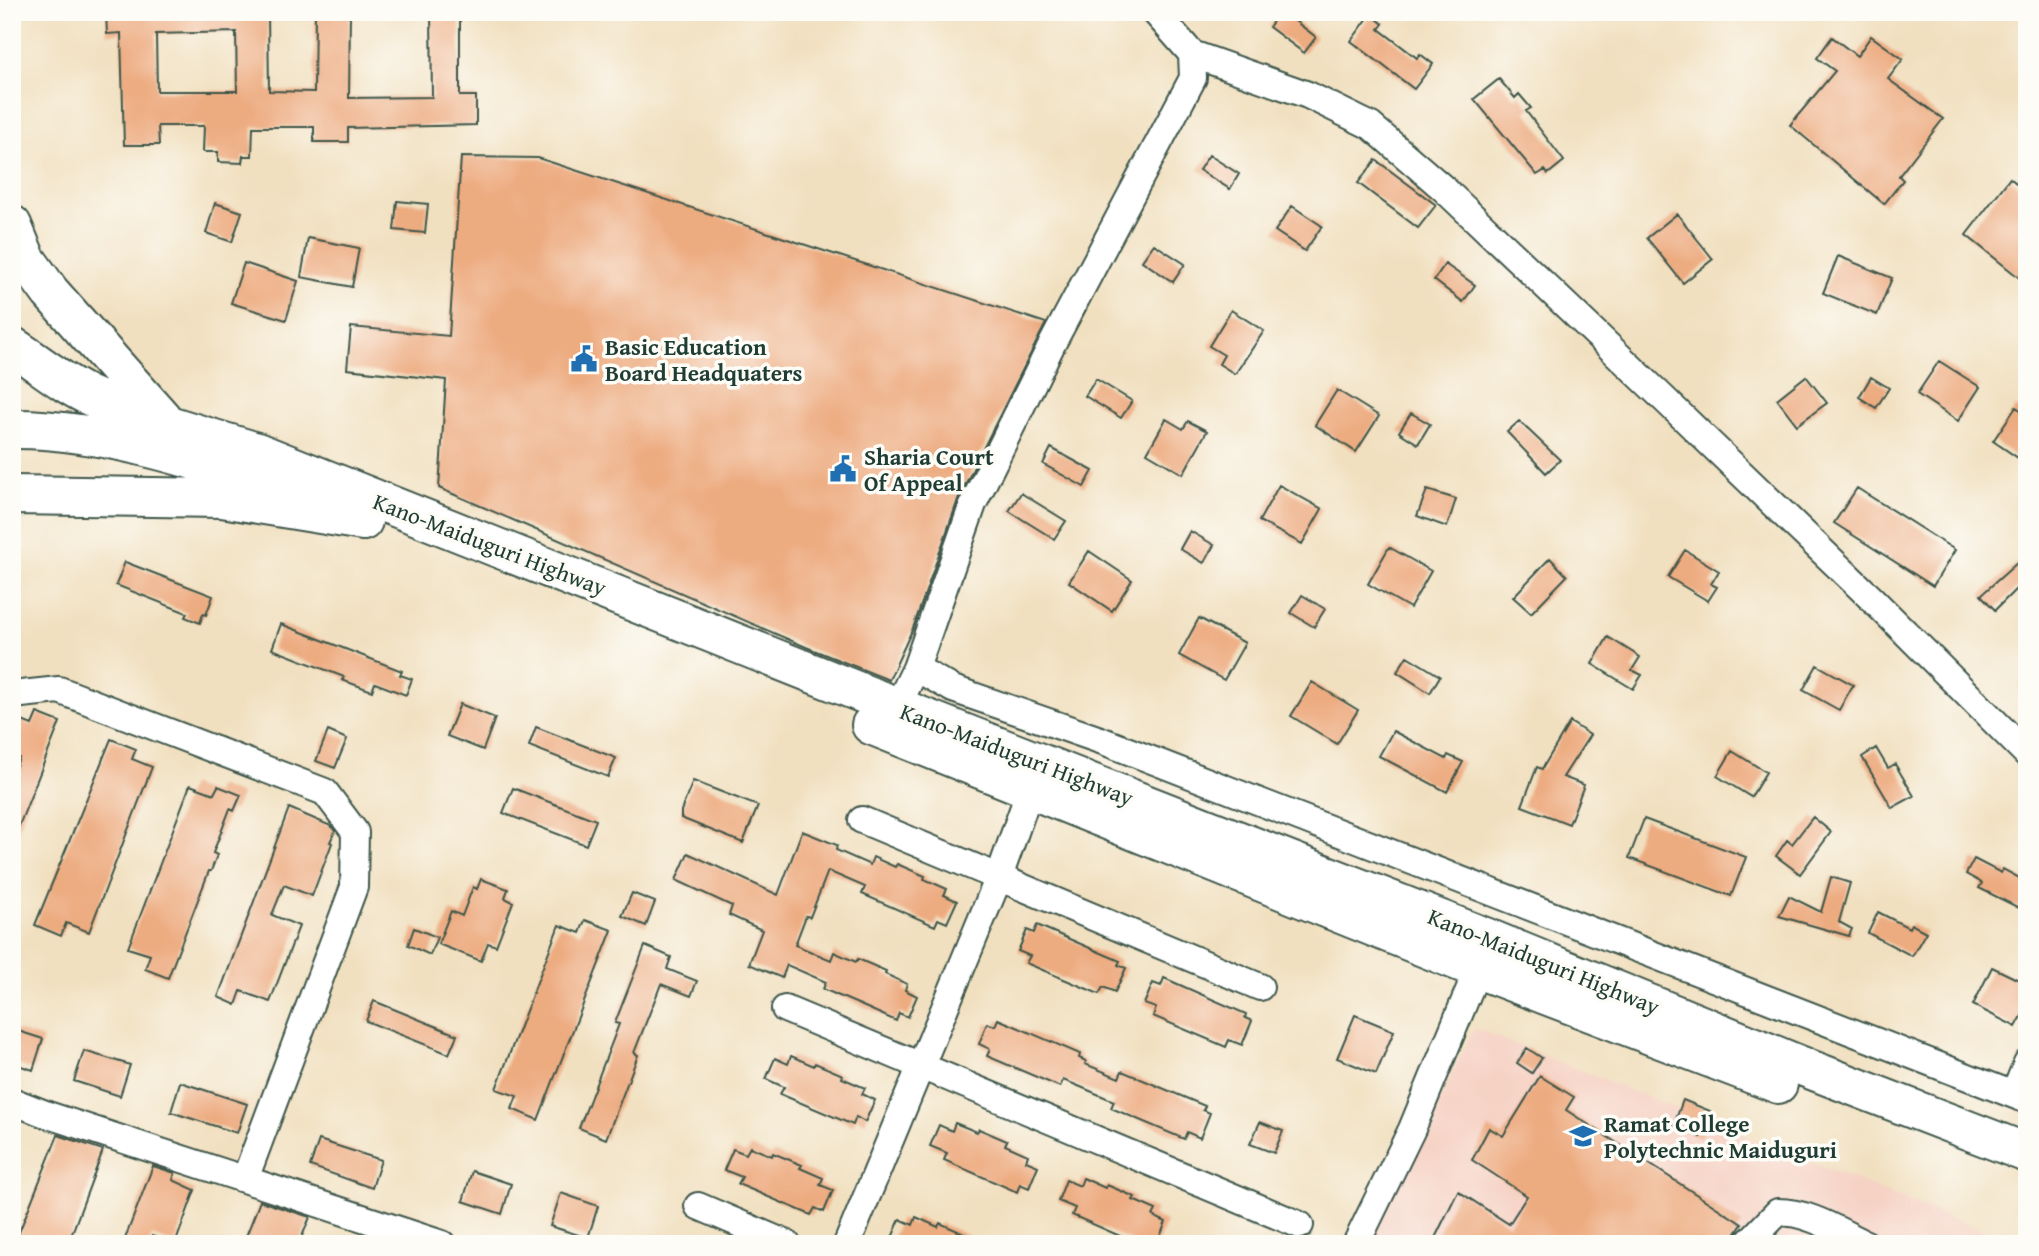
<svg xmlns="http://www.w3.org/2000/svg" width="2039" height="1256" font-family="'Gentium Book Plus',serif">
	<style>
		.built { fill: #f6d2c4 }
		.building { fill: #edab80; fill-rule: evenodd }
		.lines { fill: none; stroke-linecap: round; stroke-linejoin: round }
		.minor-casing { stroke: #3e5549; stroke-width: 30 }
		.highway-casing { stroke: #3e5549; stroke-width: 42 }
		.minor { stroke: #fff; stroke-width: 26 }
		.highway { stroke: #fff; stroke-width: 38 }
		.labels { text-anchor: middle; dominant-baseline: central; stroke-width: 7; stroke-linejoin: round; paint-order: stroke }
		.poi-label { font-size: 23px; font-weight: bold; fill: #1f3d34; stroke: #fdfcf7; text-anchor: start }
		.street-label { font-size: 23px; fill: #1f3d34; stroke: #fdfcf7 }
	</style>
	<rect width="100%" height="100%" fill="#fdfcf7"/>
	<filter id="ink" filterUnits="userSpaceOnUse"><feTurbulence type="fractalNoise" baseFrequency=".0143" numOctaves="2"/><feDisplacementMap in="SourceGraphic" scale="14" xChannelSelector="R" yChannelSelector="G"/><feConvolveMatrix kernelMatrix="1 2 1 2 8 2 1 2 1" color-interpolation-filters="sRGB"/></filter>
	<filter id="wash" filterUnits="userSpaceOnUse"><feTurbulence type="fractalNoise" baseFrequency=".00686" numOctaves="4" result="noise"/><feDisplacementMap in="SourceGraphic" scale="28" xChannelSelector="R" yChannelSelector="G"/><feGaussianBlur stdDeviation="1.57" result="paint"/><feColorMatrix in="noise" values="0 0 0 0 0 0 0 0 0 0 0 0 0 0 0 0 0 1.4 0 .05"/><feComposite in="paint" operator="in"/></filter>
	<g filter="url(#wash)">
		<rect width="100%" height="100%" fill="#f1e0c0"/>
		<path class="built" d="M1474 1028 2016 1244H1368Z"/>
		<g id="blocks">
			<path class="building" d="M106 12H268L269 91 314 92 315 12H350L349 98 432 97 431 12H460V96H476V125L348 128V142H314V127H253L252 156H243L242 163 218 162V152H203L204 126H158L159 145H124L121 33 107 34ZM236 32 237 91H157L156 34Z
				M1280 12H1283L1316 37 1304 53 1269 27Z
				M1371 14 1383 24 1379 29 1417 58 1420 54 1433 64 1414 89 1351 41Z
				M1871 36 1903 59 1888 79 1943 119 1899 176 1903 180 1884 204 1790 125 1835 71 1817 58 1832 37 1857 56Z
				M1499 79 1515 98 1519 94 1531 108 1526 111 1564 161 1548 174 1545 170 1537 175 1474 99Z
				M1209 155 1239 174 1230 189 1199 170Z
				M461 157 538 158 1046 323 959 497 913 628 889 680 806 647 439 488 446 380 347 369 351 327 449 336Z
				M1376 160 1436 205 1418 228 1358 183Z
				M2010 178 2027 192V284L1966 235Z
				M397 201 428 204 425 233 394 230Z
				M215 203 242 212 232 242 206 233Z
				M1292 206 1322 226 1305 251 1275 231Z
				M1677 214 1713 259 1683 283 1647 238Z
				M308 238 359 248 352 287 301 277Z
				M1154 244 1185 264 1173 282 1142 261Z
				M1838 256 1892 278 1877 315 1823 293Z
				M244 263 298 281 286 320 231 303Z
				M1445 264 1475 285 1463 302 1434 280Z
				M1231 310 1264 331 1235 374 1219 364 1224 355 1209 346Z
				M1939 361 1980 387 1958 421 1917 394Z
				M1806 376 1827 403 1797 425 1777 399Z
				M1871 377 1889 388 1876 408 1859 397Z
				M1096 379 1132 401 1121 418 1085 396Z
				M1337 390 1379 416 1356 452 1315 425Z
				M2016 407 2027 414V464L1993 441Z
				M1411 413 1430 424 1418 444 1399 432Z
				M1166 419 1183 429 1188 421 1207 431 1183 474 1147 453Z
				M1519 421 1560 460 1546 473 1507 432Z
				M1051 448 1093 471 1084 487 1043 464Z
				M1279 485 1322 509 1302 544 1259 521Z
				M1857 488 1955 550 1933 586 1834 523Z
				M1427 490 1456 499 1447 527 1417 516Z
				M1021 493 1066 521 1054 539 1009 511Z
				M1190 531 1214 545 1204 563 1180 549Z
				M1389 547 1431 571 1410 608 1368 584Z
				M1685 550 1719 571 1711 584 1717 587 1708 601 1668 577Z
				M1089 551 1132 580 1112 611 1069 582Z
				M2027 554V578L1995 610 1981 595Z
				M1550 558 1567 576 1531 613 1513 597Z
				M125 562 213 596 206 615 203 614 200 623 185 617 187 613 116 585Z
				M1302 595 1325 609 1314 627 1291 613Z
				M1199 618 1245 643 1224 680 1179 655Z
				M281 624 402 671 400 675 412 679 406 695 375 683 372 691 342 680 344 677 272 649Z
				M1608 637 1640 657 1632 670 1642 675 1633 689 1592 664Z
				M1407 656 1440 676 1430 693 1397 672Z
				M1817 665 1853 685 1839 710 1803 690Z
				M1312 682 1358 710 1337 744 1291 716Z
				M460 704 495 718 483 750 447 736Z
				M37 713 60 722 13 841 12 776 19 758 12 755V717L32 725Z
				M1570 722 1590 735 1563 777 1584 785 1569 824 1522 806 1537 767 1542 769Z
				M536 727 616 758 608 777 529 746Z
				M328 731 347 739 335 768 316 761Z
				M1393 731 1446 759 1448 755 1463 762 1447 792 1379 756Z
				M111 739 136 749 132 759 152 767 89 932 66 923 61 936 35 925Z
				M1876 748 1888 768 1895 764 1914 796 1892 808 1862 757Z
				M1732 751 1766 772 1751 797 1717 776Z
				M693 781 758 806 743 843 681 818V811Z
				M190 785 214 794 218 786 241 795 234 811 230 809 213 853 217 855 211 871H209L168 978 145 969 150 955 128 948Z
				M513 788 596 820 586 845 503 813Z
				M289 808 331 826 335 831 330 842 332 843 312 896 284 885 272 915 299 926 270 1002 241 991 236 1005 218 997Z
				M1813 817 1831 832 1800 874 1776 856 1787 840 1792 844Z
				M1644 819 1746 857 1731 896 1629 858Z
				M802 831 837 845 836 850 870 865 873 857 895 867 897 864 925 876 924 879 947 889 944 895 957 901 947 923 938 919 935 926 862 894 865 887 828 871 810 917 806 916 795 945 831 960 834 952 856 962 858 959 886 971 885 974 907 984 905 990 917 996 908 1017 899 1013 896 1021 867 1008 823 989 826 982 787 965 782 978 749 964 762 930 729 915 732 906 676 880 688 853 778 895Z
				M1974 859 2001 873 2003 869 2027 882V893L2019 908 1979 888 1982 883 1966 874Z
				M1831 877 1850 883 1839 922 1852 929 1849 936 1779 916 1789 896 1821 912Z
				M481 879 508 889 505 898 513 902 496 946 488 943 481 961 438 944 451 911 462 916 473 887 477 889Z
				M632 893 655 902 646 926 622 916Z
				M1878 912 1909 928 1911 924 1926 932 1912 956 1868 933Z
				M585 920 612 930 538 1120 512 1109 517 1096 496 1089 559 925 580 933Z
				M1037 925 1120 961 1118 965 1126 968 1115 992 1103 987 1099 994 1026 963 1030 956 1018 951 1027 930 1034 933Z
				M414 928 437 937 430 955 408 945Z
				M645 946 671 957 667 969 697 981 691 996 661 984 634 1053 638 1055 606 1139 579 1128 619 1024 615 1023Z
				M1992 967 2027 984V1007L2016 1027 1973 1005Z
				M1164 978 1246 1014 1245 1018 1252 1021 1242 1045 1229 1040 1226 1047 1153 1016 1156 1008 1144 1004 1153 983 1161 986Z
				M374 1001 457 1035 449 1054 366 1021Z
				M1355 1015 1394 1031 1376 1074 1337 1058Z
				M998 1019 1080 1054 1079 1058 1086 1061 1085 1064 1119 1078 1122 1071 1205 1106 1203 1110 1210 1113 1200 1138 1187 1132 1184 1139 1111 1108 1114 1101 1076 1085 1063 1080 1060 1087 987 1056 990 1049 979 1044 987 1023 995 1026Z
				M12 1029 43 1039 33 1070 12 1063Z
				M1527 1048 1542 1058 1532 1073 1517 1063Z
				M84 1051 130 1065 120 1096 74 1081Z
				M791 1056 814 1066 815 1063 843 1075 842 1078 865 1088 862 1094 875 1100 865 1122 856 1117 853 1125 780 1094 784 1087 766 1079 775 1058 788 1064Z
				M1540 1076 1574 1097 1566 1110 1742 1224 1729 1244H1432L1458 1191 1509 1224 1527 1196 1472 1160 1489 1128 1503 1136Z
				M180 1082 247 1104 237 1133 171 1112Z
				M1683 1100 1710 1111 1700 1137 1673 1127Z
				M1260 1122 1283 1131 1274 1153 1250 1144Z
				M955 1123 977 1132 979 1129 1007 1141 1005 1145 1028 1155 1026 1161 1038 1166 1029 1188 1020 1184 1017 1192 944 1160 947 1153 930 1146 939 1125 952 1131Z
				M58 1135 103 1150 68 1244H42L18 1235Z
				M319 1140 381 1160 372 1188 310 1166Z
				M750 1147 772 1156 773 1153 802 1165 800 1168 823 1178 820 1185 833 1190 824 1212 815 1208 811 1215 738 1184 742 1177 724 1170 733 1149 746 1154Z
				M153 1166 175 1173 173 1180 195 1190 181 1228 175 1244 152 1236 149 1244H123Z
				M472 1171 511 1184 502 1214 463 1201Z
				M1083 1178 1105 1188 1107 1185 1135 1197 1133 1200 1156 1210 1153 1216 1166 1222 1157 1244H1138L1072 1215 1075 1208 1058 1201 1066 1180 1080 1186Z
				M561 1193 598 1206 588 1238 550 1226Z
				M260 1201 310 1217 299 1244H243Z
				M916 1217 938 1227 940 1223 987 1244H900L891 1240 900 1219 913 1225Z"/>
		</g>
	</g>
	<g filter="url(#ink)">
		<use href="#blocks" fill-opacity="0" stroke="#3e5549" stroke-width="2"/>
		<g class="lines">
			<g class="minor-casing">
				<path id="minor" d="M1155 12 1192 54 1308 95 1371 126 1444 189 1662 397 1872 599 2027 754
					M916 668 953 689 1103 741 2027 1100
					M12 695 59 690 325 792 355 832 354 887 245 1179
					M897 707 916 668 973 504 1051 346 1193 78 1192 54
					M862 820 1260 987
					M785 1009 1300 1225
					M2014 1095 2027 1063
					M12 1101 48 1115 442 1244
					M698 1206 787 1244
					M847 1244 999 877 1030 790
					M1356 1244 1412 1129 1484 954
					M1747 1244 1778 1212C1809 1212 1838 1231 1866 1244"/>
			</g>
			<g class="highway-casing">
				<path id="highway" d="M12 225 26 259 50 292 162 418
					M12 346C39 363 64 385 94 398 147 420 202 435 257 452L897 707 1490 939 1804 1067 2027 1153
					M12 429C106 428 217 465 305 498
					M12 495 222 498 363 521
					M871 725 1478 969 1778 1084"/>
			</g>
			<use href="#minor" class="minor"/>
			<use href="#highway" class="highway"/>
		</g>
	</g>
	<defs>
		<g id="civic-bare" transform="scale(2.1)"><path d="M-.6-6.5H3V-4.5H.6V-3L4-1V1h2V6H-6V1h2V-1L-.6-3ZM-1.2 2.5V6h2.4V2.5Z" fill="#1f6fb2" stroke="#fdfcf7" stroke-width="2.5" paint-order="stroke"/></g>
		<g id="school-bare" transform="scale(2.1)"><path d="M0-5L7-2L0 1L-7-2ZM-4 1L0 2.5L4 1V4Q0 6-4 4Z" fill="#1f6fb2" stroke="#fdfcf7" stroke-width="2.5" paint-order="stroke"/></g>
	</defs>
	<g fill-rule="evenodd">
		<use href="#civic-bare" x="584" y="359"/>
		<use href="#civic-bare" x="843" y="469"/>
		<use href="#school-bare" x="1583" y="1136"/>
	</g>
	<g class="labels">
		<g class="poi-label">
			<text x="605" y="346">Basic Education<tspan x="605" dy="26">Board Headquaters</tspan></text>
			<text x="864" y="456">Sharia Court<tspan x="864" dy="26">Of Appeal</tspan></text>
			<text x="1604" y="1123">Ramat College<tspan x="1604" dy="26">Polytechnic Maiduguri</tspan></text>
		</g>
		<g class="street-label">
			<text transform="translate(490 544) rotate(21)">Kano-Maiduguri Highway</text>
			<text transform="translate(1017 754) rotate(21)">Kano-Maiduguri Highway</text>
			<text transform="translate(1544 961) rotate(22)">Kano-Maiduguri Highway</text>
		</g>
	</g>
	<rect width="2039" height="1256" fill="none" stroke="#fdfcf7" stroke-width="42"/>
</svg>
